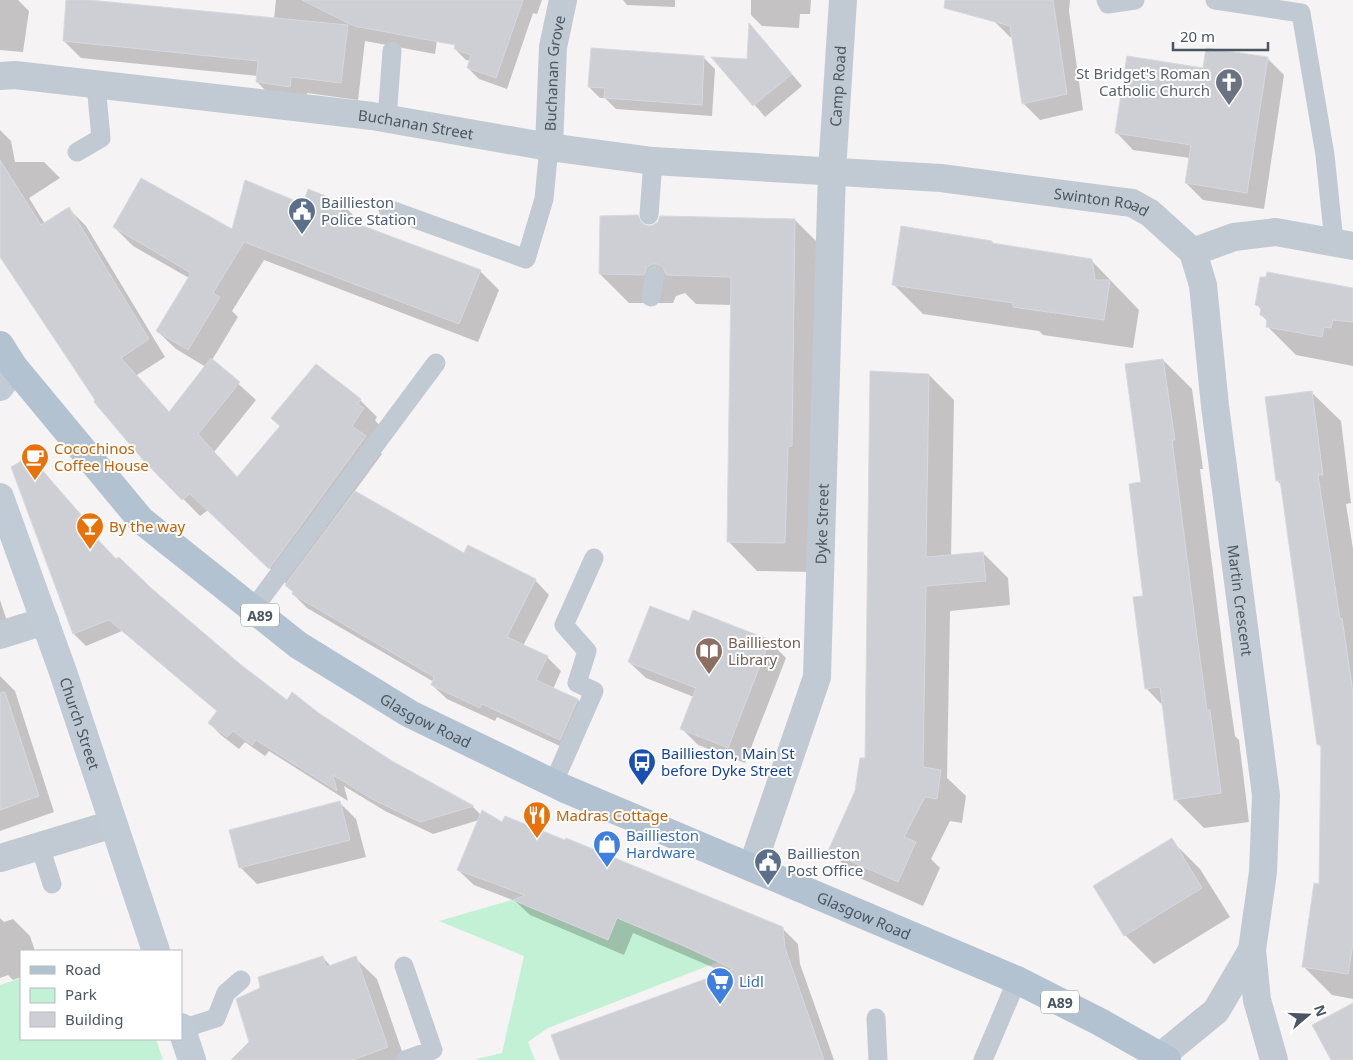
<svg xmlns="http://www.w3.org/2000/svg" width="1353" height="1060" font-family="'Noto Sans',sans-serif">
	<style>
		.green { fill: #c3f1d5 }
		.shadow { fill: #0003 }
		.building { fill: #cdcfd5; stroke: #d7d9de }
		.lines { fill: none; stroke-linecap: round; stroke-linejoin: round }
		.lane { stroke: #c1cad2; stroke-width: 19 }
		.street { stroke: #c1cad2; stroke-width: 28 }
		.secondary { stroke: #c1cbd6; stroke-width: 28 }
		.primary { stroke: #b3c2d1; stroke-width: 28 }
		.labels { text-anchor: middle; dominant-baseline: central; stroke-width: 4; stroke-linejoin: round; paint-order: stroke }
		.shield { fill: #fff; stroke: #808990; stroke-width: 1 }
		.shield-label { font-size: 14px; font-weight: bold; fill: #4a5661 }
		.worship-label { font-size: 15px; fill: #5b616d; stroke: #fff; text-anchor: end }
		.street-label { font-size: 15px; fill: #4a5661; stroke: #fff }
		.service-label { font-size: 15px; fill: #4e5e75; stroke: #fff; text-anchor: start }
		.food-label { font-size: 15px; fill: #c56008; stroke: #fff; text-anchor: start }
		.education-label { font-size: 15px; fill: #785e54; stroke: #fff; text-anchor: start }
		.transit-label { font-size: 15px; fill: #164399; stroke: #fff; text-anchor: start }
		.shop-label { font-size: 15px; fill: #366cbe; stroke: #fff; text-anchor: start }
	</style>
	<rect width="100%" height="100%" fill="#f5f3f3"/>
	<path class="green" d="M515 899 608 940 617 918 718 962 548 1028 528 1042 535 1060H477L476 1059 502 1053 524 956 439 921Z
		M21 978V1039H156L163 1060H0V985Z"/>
	<path class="shadow" d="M0 0H18L29 11 23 52 0 50Z
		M68 0 274 19 276 0H414L440 19 435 54 365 41 358 100 307 93 306 103 274 99 257 82 258 76 81 58 64 41Z
		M483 0H542L537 14 533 13 507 89 479 79 468 68 470 61 466 60 455 49Z
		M623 0H675V7L627 5Z
		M751 0H811L810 14H800L799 28 762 26 751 15Z
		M994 0H1070L1069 11 1083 110 1040 120 1023 103 1013 38 1010 37 993 20Z
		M750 25 802 86 765 117 714 58 748 60Z
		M704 58 715 69 712 116 616 109 605 98H600L589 87Z
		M1267 58 1284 75 1264 209 1203 200 1186 183 1190 158 1133 150 1117 133 1204 69Z
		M0 130 11 141 15 162H44L60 178 29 198 45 224 69 209 86 226 165 357 137 375 170 413 206 367 176 349 157 331 189 278 133 246 114 227 233 231 304 205 342 204 361 223V226L480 271 499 290 478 342 264 260 232 311 238 317 212 360 256 400 214 452 238 478 281 427 316 365 360 400 377 417 375 420 380 426 370 442 382 454 354 492 464 554 535 580 549 595 523 646 547 657 561 671 553 689 578 700 592 714 575 753 497 717 495 721 447 699 432 685 434 682 307 608 293 594 295 592 208 510 200 516 145 460 97 401 0 255Z
		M637 217 648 228 795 220 824 249 813 572 757 571 728 541 732 305 696 304 685 293 676 296 673 303H629L600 274Z
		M992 242 995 245 1091 260 1139 310 1133 348 1043 335 1039 331 923 314 894 285Z
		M1353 288V366L1296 355 1267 326 1268 321 1261 315 1262 310 1257 305Z
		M1163 360 1192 389 1203 469H1200L1225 667 1235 736 1239 740 1249 822 1204 828 1175 799 1163 706 1146 688 1143 483Z
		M929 375 954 400 951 556 983 553 1008 578 1010 605 950 611 947 778 966 796 962 823 950 821 931 859 940 868 923 906 855 876 830 851 857 791 866 760Z
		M1311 392 1341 421 1351 503 1346 504 1353 549V999L1332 995 1303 966 1320 885 1322 748 1318 744 1281 485 1277 480Z
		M30 458 93 528 90 532 117 561 239 665 287 701 319 716 392 762 473 807 481 815 782 928 798 944 800 964 834 1060H561L726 973 633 933 624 955 530 915 515 901 474 885 458 870 479 820 433 834 385 811 344 786 348 801 269 751 265 756 245 742 239 749 221 735 209 723 218 712 122 631 86 646 74 634 13 467Z
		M0 600 11 633 0 636Z
		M690 623 769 641 786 658 745 763 698 745 682 729 694 697 646 678 629 662Z
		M0 676 15 691 54 812 0 831Z
		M339 802 356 819 366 857 257 884 240 867Z
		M1171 840 1200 869 1230 917 1154 964 1125 935Z
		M0 918 4 922 13 919 30 936 35 951H21V977L13 980 8 975 0 978Z
		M322 957 331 966 355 958 377 979 405 1060H243Z"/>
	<path class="building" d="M66 0H89L348 25 341 83 291 77 290 87 256 82 258 61 63 41Z
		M302 0H523L496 78 467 68 471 55 454 49 455 45 354 26Z
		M945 0H1053L1067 94 1022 104 1010 26 944 8Z
		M749 23 792 74 753 106 711 57 747 59Z
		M591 48 704 56 702 105 604 98 605 88 588 87Z
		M1206 48 1268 57 1247 193 1185 183 1191 145 1115 133 1127 56 1203 68Z
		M0 160 41 225 69 207 149 339 121 358 169 412 211 358 240 382 198 434 237 477 280 426 271 418 316 364 361 399 358 404 364 408 352 426 366 436 269 569 190 494 182 500 144 461 94 402 95 400 0 257Z
		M141 178 232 229 245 180 303 204 308 189 343 203 339 217 481 270 459 324 244 242 213 293 220 297 188 350 156 331 191 273 113 227Z
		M638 215 642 224 649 226 653 225 658 222 660 216 795 219 792 446 788 447 785 543 727 542 731 277 666 275 663 267 657 264H652L647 267 644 275 599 274 600 216Z
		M901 226 992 241V243L1092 259 1095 280H1110L1104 320 1013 307V303L892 285Z
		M1267 272 1353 288V322L1333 320 1331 328 1324 327 1322 337 1266 327 1267 317 1260 315 1261 306 1255 305 1260 277H1266Z
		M1163 359 1175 440H1172L1197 637 1207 710H1210L1221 793 1174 800 1160 687 1145 689 1133 597 1143 596 1129 484 1141 482 1125 364Z
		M870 371 929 374 926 557 983 552 986 581 926 586 923 767 941 770 937 799 925 797 904 837 916 842 898 882 828 851 855 791 860 758H865Z
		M1312 391 1323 475H1318L1340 619 1342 618 1353 693V944L1348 974 1302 967 1314 883 1319 884 1321 744 1317 745 1280 480 1276 481 1265 397Z
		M30 456 82 516 79 519 116 559 119 557 151 588 240 664 287 700 292 692 320 714 392 761 474 806 420 822 372 799 333 775 337 791 256 740 252 745 233 731 227 737 208 723 217 711 109 620 73 634 11 467Z
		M355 491 464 553 468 545 536 579 507 637 548 656 536 680 578 699 560 740 482 704 480 708 431 685 434 677 292 594 293 592 285 585Z
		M650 606 689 621 693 610 770 640 728 748 680 729 696 688 628 662Z
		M5 692 39 796 0 810V693Z
		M340 801 350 840 239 868 229 830Z
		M482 810 502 822 505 816 565 840 566 838 783 927 785 948 824 1060H560L551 1035 733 969 680 944 617 918 608 940 513 900 525 895 457 870Z
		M1172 838 1202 888 1124 936 1093 886Z
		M323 956 326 967 356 956 388 1047 353 1060H231L249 1042 236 999 260 988 258 977Z
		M1353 1003V1060H1331L1312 1025Z"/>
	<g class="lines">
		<path class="lane" d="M1106 0 1108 4 1135 0
			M1215 0 1301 13 1325 155 1334 242
			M387 119 392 51
			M77 152 101 138 96 85
			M388 209 526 259 544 199 549 147
			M649 215 653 161
			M651 297 655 275
			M253 609 436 363
			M553 784 594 691 577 683 587 651 564 625 594 558
			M40 846 52 884
			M404 966 433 1050 405 1060
			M876 1018 878 1060
			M182 1029 216 1018 226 993 241 980
			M983 1060 1017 980"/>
		<g class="street">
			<path id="s1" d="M0 76 15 75 372 116 549 147 653 161 941 178 1132 203 1150 213 1193 252"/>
			<path id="s2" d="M549 147 553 47 563 0"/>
			<path id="s3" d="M1193 252 1203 285 1215 406 1266 795 1263 872 1252 950 1257 1000 1274 1060"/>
			<path d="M1193 252 1234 237 1276 232 1353 246"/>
			<path d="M0 635 45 621"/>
			<path d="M0 858 113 824"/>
			<path id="s4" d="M752 867 817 677 832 171 843 0"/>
			<path d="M1161 1056 1216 1011 1252 950"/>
		</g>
		<g class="secondary">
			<path d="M0 387 14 367"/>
			<path id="s5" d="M0 497 63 672 156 951"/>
			<path d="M181 1027 192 1060"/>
		</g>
		<path class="primary" id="s6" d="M0 345 14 367 141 520 298 645 410 714 563 788 1017 980 1100 1022 1167 1060"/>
	</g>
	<defs>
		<g id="church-pin" transform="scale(1.4375)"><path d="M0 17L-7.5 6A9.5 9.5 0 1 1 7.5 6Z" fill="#6b7280" stroke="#fff"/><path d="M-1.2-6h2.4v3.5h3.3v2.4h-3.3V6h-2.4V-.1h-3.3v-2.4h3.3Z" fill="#fff"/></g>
		<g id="civic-pin" transform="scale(1.4375)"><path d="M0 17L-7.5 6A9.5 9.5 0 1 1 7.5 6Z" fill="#5c6f8a" stroke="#fff"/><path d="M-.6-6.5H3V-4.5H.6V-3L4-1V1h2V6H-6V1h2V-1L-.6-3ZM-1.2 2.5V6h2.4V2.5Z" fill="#fff"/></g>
		<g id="cafe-pin" transform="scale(1.4375)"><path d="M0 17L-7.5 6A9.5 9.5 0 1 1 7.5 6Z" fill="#e8710a" stroke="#fff"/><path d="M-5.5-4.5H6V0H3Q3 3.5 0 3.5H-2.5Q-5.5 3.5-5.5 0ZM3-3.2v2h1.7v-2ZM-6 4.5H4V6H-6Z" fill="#fff"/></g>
		<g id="bar-pin" transform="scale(1.4375)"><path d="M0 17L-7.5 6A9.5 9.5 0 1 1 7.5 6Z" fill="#e8710a" stroke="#fff"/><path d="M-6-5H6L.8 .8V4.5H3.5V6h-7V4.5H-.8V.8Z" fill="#fff"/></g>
		<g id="library-pin" transform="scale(1.4375)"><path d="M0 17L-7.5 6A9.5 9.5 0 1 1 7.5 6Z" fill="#8d6e63" stroke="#fff"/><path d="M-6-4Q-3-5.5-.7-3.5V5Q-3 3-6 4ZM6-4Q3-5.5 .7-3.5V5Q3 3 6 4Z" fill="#fff"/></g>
		<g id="bus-pin" transform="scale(1.4375)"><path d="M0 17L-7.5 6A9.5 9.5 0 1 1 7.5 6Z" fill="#1a4fb4" stroke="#fff"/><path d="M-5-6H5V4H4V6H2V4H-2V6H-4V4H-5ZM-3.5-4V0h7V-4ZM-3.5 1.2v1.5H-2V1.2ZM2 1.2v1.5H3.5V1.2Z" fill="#fff"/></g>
		<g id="restaurant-pin" transform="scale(1.4375)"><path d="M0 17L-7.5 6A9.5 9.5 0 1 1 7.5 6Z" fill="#e8710a" stroke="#fff"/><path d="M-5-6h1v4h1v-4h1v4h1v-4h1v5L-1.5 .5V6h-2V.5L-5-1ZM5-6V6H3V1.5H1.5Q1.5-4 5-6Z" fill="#fff"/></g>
		<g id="shop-pin" transform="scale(1.4375)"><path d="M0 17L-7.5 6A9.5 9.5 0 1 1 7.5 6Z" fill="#3f7fe0" stroke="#fff"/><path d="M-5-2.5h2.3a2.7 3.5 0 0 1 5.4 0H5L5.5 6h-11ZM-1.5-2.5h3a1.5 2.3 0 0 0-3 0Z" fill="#fff"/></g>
		<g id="supermarket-pin" transform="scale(1.4375)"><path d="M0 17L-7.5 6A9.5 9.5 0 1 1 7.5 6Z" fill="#3f7fe0" stroke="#fff"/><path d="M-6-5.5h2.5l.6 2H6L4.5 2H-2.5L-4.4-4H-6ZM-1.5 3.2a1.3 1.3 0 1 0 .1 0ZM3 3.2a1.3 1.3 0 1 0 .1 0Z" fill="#fff"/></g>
	</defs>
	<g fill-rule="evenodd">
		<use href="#church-pin" x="1229" y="82"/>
		<use href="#civic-pin" x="302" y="211"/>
		<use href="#cafe-pin" x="35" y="457"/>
		<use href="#bar-pin" x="90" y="526"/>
		<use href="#library-pin" x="709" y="651"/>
		<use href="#bus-pin" x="642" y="762"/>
		<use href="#restaurant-pin" x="537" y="815"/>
		<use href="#shop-pin" x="607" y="844"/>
		<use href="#civic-pin" x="768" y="862"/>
		<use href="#supermarket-pin" x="720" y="981"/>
	</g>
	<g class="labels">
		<g class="shield">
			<rect x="241" y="603.5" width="38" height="23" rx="4"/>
			<rect x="1041" y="990.5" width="38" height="23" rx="4"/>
		</g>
		<g class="shield-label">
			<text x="260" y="615">A89</text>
			<text x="1060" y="1002">A89</text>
		</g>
		<g class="worship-label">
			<text x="1210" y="73">St Bridget's Roman<tspan x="1210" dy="17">Catholic Church</tspan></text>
		</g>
		<g class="street-label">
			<text stroke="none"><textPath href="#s2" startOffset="74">Buchanan Grove</textPath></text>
			<text stroke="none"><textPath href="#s4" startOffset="792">Camp Road</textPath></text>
			<text stroke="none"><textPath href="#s1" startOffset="419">Buchanan Street</textPath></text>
			<text stroke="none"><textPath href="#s1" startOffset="1110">Swinton Road</textPath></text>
			<text stroke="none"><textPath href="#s4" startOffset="354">Dyke Street</textPath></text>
			<text stroke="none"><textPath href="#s3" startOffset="352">Martin Crescent</textPath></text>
			<text stroke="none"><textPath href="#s6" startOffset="574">Glasgow Road</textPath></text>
			<text stroke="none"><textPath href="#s5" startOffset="240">Church Street</textPath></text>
			<text stroke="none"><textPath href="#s6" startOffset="1054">Glasgow Road</textPath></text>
		</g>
		<g class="service-label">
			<text x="321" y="202">Baillieston<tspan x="321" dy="17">Police Station</tspan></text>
			<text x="787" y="853">Baillieston<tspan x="787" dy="17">Post Office</tspan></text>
		</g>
		<g class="food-label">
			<text x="54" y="448">Cocochinos<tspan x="54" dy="17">Coffee House</tspan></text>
			<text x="109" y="526">By the way</text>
			<text x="556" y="815">Madras Cottage</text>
		</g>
		<g class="education-label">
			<text x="728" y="642">Baillieston<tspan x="728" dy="17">Library</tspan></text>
		</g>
		<g class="transit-label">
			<text x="661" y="753">Baillieston, Main St<tspan x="661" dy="17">before Dyke Street</tspan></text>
		</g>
		<g class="shop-label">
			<text x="626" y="835">Baillieston<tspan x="626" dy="17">Hardware</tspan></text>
			<text x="739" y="981">Lidl</text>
		</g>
	</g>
	<rect x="20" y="950" width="162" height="90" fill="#ffffff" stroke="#b7bbc0"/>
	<rect x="30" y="966" width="25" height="8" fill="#b3c2d1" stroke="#b7bbc0"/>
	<text x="65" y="975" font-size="15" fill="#4a5661">Road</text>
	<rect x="30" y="988" width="25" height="15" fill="#c3f1d5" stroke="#b7bbc0"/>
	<text x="65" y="1000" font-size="15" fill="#4a5661">Park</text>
	<rect x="30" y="1012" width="25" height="15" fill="#cdcfd5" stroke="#b7bbc0"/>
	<text x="65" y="1025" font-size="15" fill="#4a5661">Building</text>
	<g transform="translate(1308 1015) rotate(71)" stroke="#ffffff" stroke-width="4" paint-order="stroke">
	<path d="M0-4L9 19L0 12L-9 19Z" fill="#4a5661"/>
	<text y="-8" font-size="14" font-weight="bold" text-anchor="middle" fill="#4a5661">N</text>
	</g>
	<path d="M1173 42v8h95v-8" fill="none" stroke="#4a5661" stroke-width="2.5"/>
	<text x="1180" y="42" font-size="15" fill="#4a5661" stroke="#ffffff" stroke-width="4" paint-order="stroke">20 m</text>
</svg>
